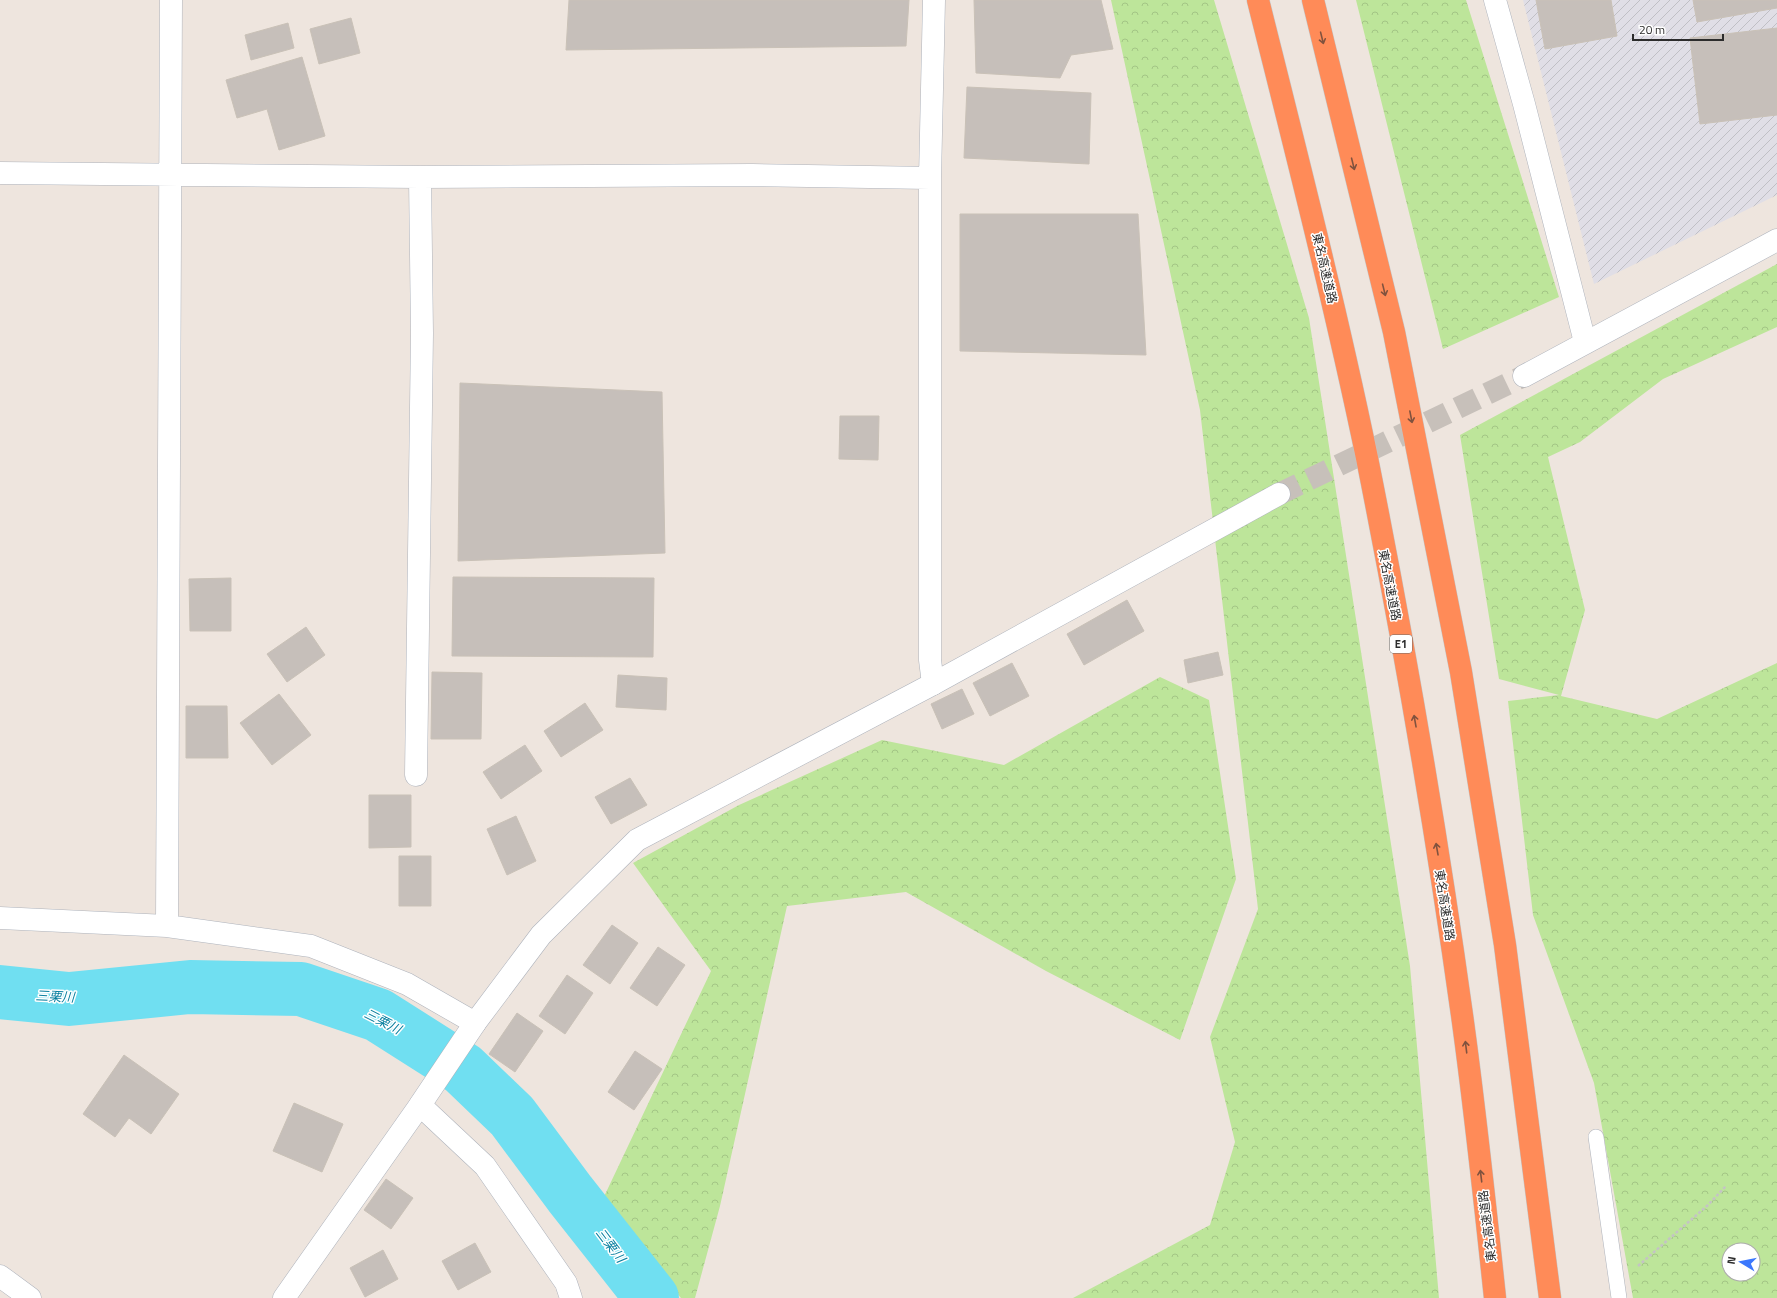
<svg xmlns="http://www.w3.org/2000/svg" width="1777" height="1298" font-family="'Titillium Web','Noto Sans JP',sans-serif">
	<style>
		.industrial { fill: url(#industrial-furrows) }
		.forest { fill: url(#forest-crowns); fill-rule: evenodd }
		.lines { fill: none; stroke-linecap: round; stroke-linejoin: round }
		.river { stroke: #70dff1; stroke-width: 54 }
		.building { fill: #c6bfba; stroke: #c9c1b7 }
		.tertiary-tunnel { stroke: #c7c0ba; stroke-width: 22; stroke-dasharray: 22 11; stroke-linecap: butt }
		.service-casing { stroke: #aeb3bc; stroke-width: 16 }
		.minor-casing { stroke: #aeb3bc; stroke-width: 23 }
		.tertiary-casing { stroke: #aeb3bc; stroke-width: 23 }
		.motorway-casing { stroke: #c4c4c4; stroke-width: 23 }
		.path { stroke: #c4c4c4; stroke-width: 2.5; stroke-dasharray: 3 2; stroke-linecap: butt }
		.service { stroke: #fff; stroke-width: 15 }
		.minor { stroke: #fff; stroke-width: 22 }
		.tertiary { stroke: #fff; stroke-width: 22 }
		.motorway { stroke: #ff8b58; stroke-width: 22 }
		.oneway { stroke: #80523e }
		.labels { text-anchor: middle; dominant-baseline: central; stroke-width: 3; stroke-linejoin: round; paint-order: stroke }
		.shield { fill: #fff; stroke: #6b6b6b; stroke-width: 1 }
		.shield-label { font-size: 11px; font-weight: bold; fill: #2c2c2c }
		.street-label { font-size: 12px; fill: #2c2c2c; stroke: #fff }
		.water-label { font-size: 13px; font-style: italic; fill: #0b80a0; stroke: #fff }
	</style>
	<defs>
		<pattern id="industrial-furrows" width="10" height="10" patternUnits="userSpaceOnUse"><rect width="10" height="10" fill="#e0dee6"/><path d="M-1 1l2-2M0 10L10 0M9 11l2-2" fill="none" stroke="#c0bfc5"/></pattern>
		<pattern id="forest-crowns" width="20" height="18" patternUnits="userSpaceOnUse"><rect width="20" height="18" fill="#bde59a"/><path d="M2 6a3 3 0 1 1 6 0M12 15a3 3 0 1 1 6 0" fill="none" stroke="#a3c585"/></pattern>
	</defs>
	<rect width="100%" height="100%" fill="#eee5de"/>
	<path class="industrial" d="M1523 0H1777V195L1594 284Z"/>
	<path class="forest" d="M1111 0H1214L1309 318 1410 966 1439 1298H1073L1210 1225 1235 1142 1210 1037 1258 909 1200 410Z
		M1356 0H1466L1559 297 1443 349Z
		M1777 264V327L1663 379 1580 442 1548 457 1585 610 1561 696 1657 719 1777 663V1298H1633L1594 1083 1533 915 1508 701 1559 695 1499 679 1460 435ZM1729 1250H1753V1274H1729Z
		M1160 677 1209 700 1236 879 1180 1040 1046 971 906 892 787 906 720 1206 695 1298H681L601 1203 711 971 633 863 739 805 882 740 1004 765Z"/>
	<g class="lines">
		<path class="river" d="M0 992 69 999 190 987 301 989 378 1015 463 1069 512 1116 570 1194 652 1298"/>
	</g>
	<path class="building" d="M569 0H909L906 46 566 50Z
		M974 0H1101L1113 49 1071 55 1060 78 976 73Z
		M1536 0H1611L1617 36 1545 49Z
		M1693 0H1777V8L1697 22Z
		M351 18 360 53 319 64 310 29Z
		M288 23 294 48 251 60 245 35Z
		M1777 28V115L1700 124 1690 38Z
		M302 57 325 136 279 150 267 109 237 118 226 80Z
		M967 87 1091 93 1089 164 964 158Z
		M960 214H1138L1146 355 960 351Z
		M460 383 662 392 665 553 458 561Z
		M840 416H879L878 460 839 459Z
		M453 577 654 578 653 657 452 656Z
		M231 578V631H190L189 579Z
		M1127 600 1144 631 1084 665 1067 634Z
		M306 627 325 655 287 682 267 654Z
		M1218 652 1223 675 1188 683 1184 660Z
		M1012 663 1029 696 990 716 973 683Z
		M432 672 482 673 481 739H431Z
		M618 675 667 678 666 710 616 707Z
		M962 689 974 714 942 729 931 704Z
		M279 694 311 735 272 765 240 723Z
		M585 703 603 730 561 757 544 731Z
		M186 706H227L228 758H186Z
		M525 745 542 771 501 799 483 772Z
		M630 778 647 805 611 824 595 797Z
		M369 795H411V847L369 848Z
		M516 816 536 861 507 875 487 829Z
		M399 856H431V906H399Z
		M612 925 638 943 610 984 583 965Z
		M658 947 685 965 657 1006 630 988Z
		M567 975 593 993 565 1034 539 1016Z
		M517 1013 543 1031 515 1072 489 1054Z
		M635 1051 662 1069 634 1110 608 1092Z
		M124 1055 179 1094 151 1134 129 1118 115 1137 83 1114Z
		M294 1103 343 1124 322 1172 273 1151Z
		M386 1179 413 1198 391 1229 364 1210Z
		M475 1243 491 1272 458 1290 442 1261Z
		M383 1250 398 1279 365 1297 350 1268Z"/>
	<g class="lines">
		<path class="tertiary-tunnel" d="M1279 494 1524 376"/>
		<g class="service-casing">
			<path id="service" d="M1596 1137 1619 1298"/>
		</g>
		<g class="minor-casing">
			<path id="minor" d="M1495 0 1524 104 1585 342
				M0 173 420 177 752 175 930 178
				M933 684 930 660V178L934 0
				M416 775 422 333 420 177
				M0 918 167 926 311 946 407 984 475 1023
				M167 926 171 0
				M420 1105 485 1166 566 1283 571 1298
				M0 1276 30 1298"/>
		</g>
		<g class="tertiary-casing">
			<path id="tertiary" d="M1524 376 1777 240
				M284 1298 420 1105 475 1023 541 935 637 840 933 684 1279 494"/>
		</g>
		<g class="motorway-casing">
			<path id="motorway" d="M1258 0C1296 152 1335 304 1367 458 1404 643 1436 828 1462 1015 1475 1109 1485 1203 1495 1298
				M1313 0 1394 332 1461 672 1505 945 1550 1298"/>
		</g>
		<path class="path" d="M1638 1266 1708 1205 1726 1186"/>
		<use href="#service" class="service"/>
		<use href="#minor" class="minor"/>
		<use href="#tertiary" class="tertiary"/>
		<use href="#motorway" class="motorway"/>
	</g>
	<defs><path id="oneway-shaft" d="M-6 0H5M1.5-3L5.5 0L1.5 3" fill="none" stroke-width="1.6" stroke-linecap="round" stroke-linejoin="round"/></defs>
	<g class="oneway">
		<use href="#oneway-shaft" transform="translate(1322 38) rotate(76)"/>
		<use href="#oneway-shaft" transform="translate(1353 164) rotate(76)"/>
		<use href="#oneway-shaft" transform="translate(1384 290) rotate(76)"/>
		<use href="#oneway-shaft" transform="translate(1411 417) rotate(79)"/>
		<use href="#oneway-shaft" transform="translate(1415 721) rotate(-100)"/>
		<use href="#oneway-shaft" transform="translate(1437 849) rotate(-100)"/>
		<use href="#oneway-shaft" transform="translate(1466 1047) rotate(-97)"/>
		<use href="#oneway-shaft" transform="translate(1481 1176) rotate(-97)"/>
	</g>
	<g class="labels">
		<rect class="shield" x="1390" y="635" width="22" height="18" rx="3"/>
		<g class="shield-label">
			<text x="1401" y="644">E1</text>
		</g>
		<g class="street-label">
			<text transform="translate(1325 268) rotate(77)">東名高速道路</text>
			<text transform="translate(1390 585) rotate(79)">東名高速道路</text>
			<text transform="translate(1445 905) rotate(81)">東名高速道路</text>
			<text transform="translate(1487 1226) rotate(-97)">東名高速道路</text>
		</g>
		<g class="water-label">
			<text transform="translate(55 996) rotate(3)">三栗川</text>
			<text transform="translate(383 1021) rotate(27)">三栗川</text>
			<text transform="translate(611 1245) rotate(53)">三栗川</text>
		</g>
	</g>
	<g transform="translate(1741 1262) rotate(280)"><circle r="19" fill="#ffffff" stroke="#ababab"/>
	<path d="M0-3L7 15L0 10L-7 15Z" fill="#3c78fd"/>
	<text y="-6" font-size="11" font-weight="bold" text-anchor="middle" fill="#2c2c2c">N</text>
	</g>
	<path d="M1633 34v6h90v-6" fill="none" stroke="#2c2c2c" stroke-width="2"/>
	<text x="1639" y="34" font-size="12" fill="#2c2c2c" stroke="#ffffff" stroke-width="3" paint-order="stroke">20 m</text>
</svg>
